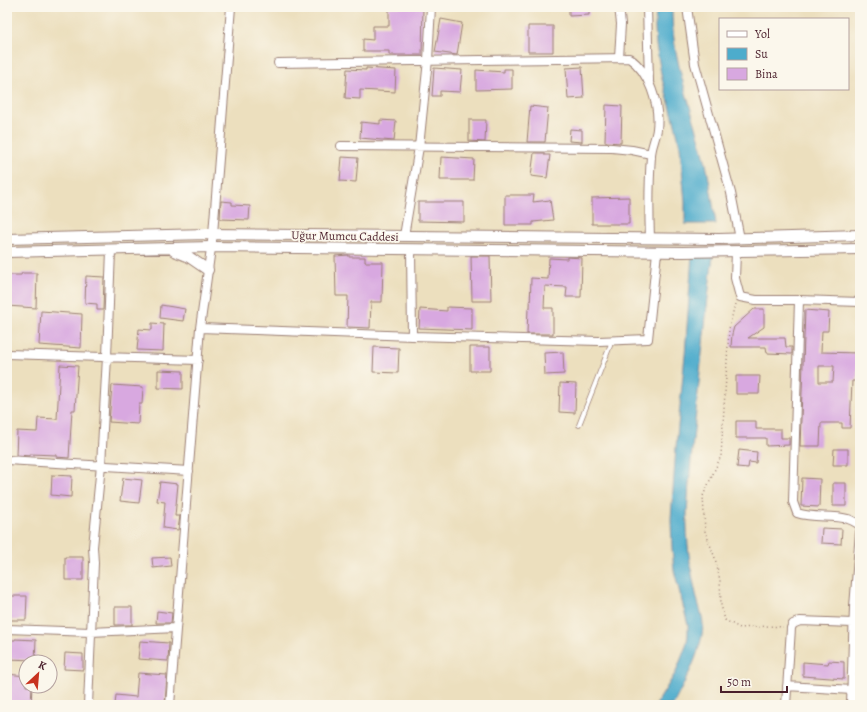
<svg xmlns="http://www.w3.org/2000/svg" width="867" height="712" font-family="Alegreya,serif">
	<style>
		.water { fill: #4daccc; stroke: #4c667c }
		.building { fill: #d8a8e0; fill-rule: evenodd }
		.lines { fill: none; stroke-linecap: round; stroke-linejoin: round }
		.service-casing { stroke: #9b7f74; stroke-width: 5.5 }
		.minor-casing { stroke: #9b7f74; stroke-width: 10 }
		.tertiary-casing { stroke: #9b7f74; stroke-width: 12 }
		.path { stroke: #9b7f74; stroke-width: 1.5; stroke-dasharray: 1 3; stroke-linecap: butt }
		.service { stroke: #fff; stroke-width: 4 }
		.minor { stroke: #fff; stroke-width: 8 }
		.tertiary { stroke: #fff; stroke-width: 10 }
		.labels { text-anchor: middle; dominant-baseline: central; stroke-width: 3.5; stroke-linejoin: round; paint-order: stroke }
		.street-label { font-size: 12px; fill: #4a1f2b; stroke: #fbf7ec }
	</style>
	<rect width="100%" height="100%" fill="#fbf7ec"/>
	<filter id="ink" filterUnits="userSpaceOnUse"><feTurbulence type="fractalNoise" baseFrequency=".025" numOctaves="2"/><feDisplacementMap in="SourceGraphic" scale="8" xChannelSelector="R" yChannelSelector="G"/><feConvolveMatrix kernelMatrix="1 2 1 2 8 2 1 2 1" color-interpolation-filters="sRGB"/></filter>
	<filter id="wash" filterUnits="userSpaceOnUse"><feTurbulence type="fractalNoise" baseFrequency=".012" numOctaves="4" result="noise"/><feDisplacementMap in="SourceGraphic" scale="16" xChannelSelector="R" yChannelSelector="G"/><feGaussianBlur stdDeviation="0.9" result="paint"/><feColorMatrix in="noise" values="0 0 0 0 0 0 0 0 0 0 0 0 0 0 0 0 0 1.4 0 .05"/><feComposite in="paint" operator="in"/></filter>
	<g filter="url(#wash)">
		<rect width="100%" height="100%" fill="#ecdfbe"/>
		<path class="water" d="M656 7H672C671 61 694 112 706 164 710 184 713 204 716 224H685V202L680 146 673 116 662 79 656 45 655 27Z
			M692 255H713C707 304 702 353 697 402 693 439 689 476 687 513 686 541 690 567 696 594 698 605 703 615 703 626 701 654 685 681 673 705H656L676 672 686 646 688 636V625L674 570 672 548 671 519 676 447 685 355Z"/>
		<g id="blocks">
			<path class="building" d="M389 7H423L422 55H389V51H363V39L373 40V26H389Z
				M569 7H589V15L569 16Z
				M441 19 462 23 457 55 435 52Z
				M528 26H553V52H528Z
				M582 67 584 98 568 99 566 68Z
				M366 68 396 70 395 92 360 90V99L345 98 347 69 366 70Z
				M434 68 462 70 460 92 440 91V96H432Z
				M504 69H512V89L476 90V70L504 72Z
				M606 105 622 106 621 143 605 142Z
				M530 106 548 108 545 142H527Z
				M380 120 396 121 394 141 360 138 361 122 380 124Z
				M469 120H486L485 142 469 141Z
				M570 129 582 130V142L569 141Z
				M534 153H544V155H550L547 178 531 176Z
				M342 157 358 158 356 182 340 181Z
				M441 157 474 159 473 180H440Z
				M505 195H534L533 202 550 200 553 220 533 222V225H505Z
				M629 197V224H592V198Z
				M221 201 232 202V205L250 206 249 220 220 219Z
				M418 202H464V222L418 221Z
				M349 255V257H365V262H383L382 302H371L370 328 347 327 348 296H336L335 256Z
				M471 256H490L491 301H472Z
				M567 257 582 258 581 297H566L567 287 545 286 544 308H553V334H527L528 308H530L531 278 548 279 549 258 567 259Z
				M22 273H37L36 308 7 306V275H21Z
				M86 276 104 277 103 310H97V304L85 303Z
				M161 305 185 309 183 321 160 318Z
				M447 307 472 308V330L419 328 420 309 447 311Z
				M754 309H764V327L748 338H785L786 347H792V354L767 353 766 347H731L732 334 734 327Z
				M805 310 829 312 828 331H822L821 352 858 353 857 381H852L850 428H842V423H821L820 446H800ZM819 366H834L833 382H819Z
				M41 311 82 314 81 348 39 345Z
				M152 323 164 324 163 351 137 350 139 329 152 330Z
				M374 347 399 348 398 373 373 372Z
				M470 347H490V371H470Z
				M563 352 564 374 545 375 544 353Z
				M60 365 78 366 75 410H72L69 458 56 457V455L30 454V456L16 455 17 431 37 432 38 418 57 419Z
				M158 370 183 371V389L158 388Z
				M736 376H760L759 394H736Z
				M560 383 576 384 575 413 559 412Z
				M112 385 143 387 142 404H139L138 424 109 422Z
				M736 421H756V429H781V438H789V445L766 446V438H736Z
				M834 449H848V465H833Z
				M739 450 757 452 756 463 749 462 748 468 737 467Z
				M52 475 72 476 71 497 51 495Z
				M123 478 142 480 139 503 120 501Z
				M802 478 820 479 819 507 801 506Z
				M160 482 178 484 175 516H180L178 530 163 528 165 502 157 501Z
				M833 483H846V506H833Z
				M822 528 842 529 841 544 821 543Z
				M65 557H83V580H65Z
				M170 557 171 566 153 568 152 558Z
				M10 596H27L26 620H10Z
				M115 607H132V625H115Z
				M157 611 172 613 171 623H156Z
				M15 639 36 640 35 660 7 659V640H15Z
				M140 641 169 643 168 661 138 659Z
				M65 653 83 654V670L64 669Z
				M829 661 844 662V679L803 676V662L828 664Z
				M138 673 167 675 165 705H115L116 695 136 697Z
				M7 674 26 676V686H32L31 705H7Z"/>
		</g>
	</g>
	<g filter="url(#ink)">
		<use href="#blocks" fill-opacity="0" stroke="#9b7f74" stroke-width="1"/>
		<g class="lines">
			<g class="service-casing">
				<path id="service" d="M579 425 610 346 611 341"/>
			</g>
			<g class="minor-casing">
				<path id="minor" d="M647 7 649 81
					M687 7 695 64 731 193 740 239
					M619 58 621 24 619 7
					M278 63 629 58C649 71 660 105 657 129 656 138 651 147 651 156 649 183 649 211 650 239
					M341 146 612 148 632 150 651 154
					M404 236 419 147 428 60 431 7
					M411 249 412 336
					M736 252 735 278 740 297 756 300H799L860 302
					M799 300 793 502 797 513C814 519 832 514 848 519 852 520 856 523 860 525
					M200 328 412 336 599 341 648 339 657 252
					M7 354 198 360
					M7 460 189 471
					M7 629 91 632 176 628
					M787 686 852 690
					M88 705 94 563 93 547 101 465 107 357 111 250
					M170 705 200 328 213 234 231 7
					M786 705 791 628 793 624 800 621 853 623
					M851 705 854 607 860 532"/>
			</g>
			<g class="tertiary-casing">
				<path id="tertiary" d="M7 239 207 234 719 239 860 235
					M174 251 189 257 208 270
					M7 252 211 247 683 252 860 249"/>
			</g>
			<path class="path" d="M736 304 734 308 729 329 721 456 703 496 705 531 715 558 720 580 721 605 725 620 740 628 769 626 783 627"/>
			<use href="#service" class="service"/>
			<use href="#minor" class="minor"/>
			<use href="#tertiary" class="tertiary"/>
		</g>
	</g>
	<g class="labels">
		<g class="street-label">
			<text transform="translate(345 236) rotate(1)">Uğur Mumcu Caddesi</text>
		</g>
	</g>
	<rect width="867" height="712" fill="none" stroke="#fbf7ec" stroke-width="24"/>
	<rect x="719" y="18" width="130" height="72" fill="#fbf7ec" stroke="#b4a19f"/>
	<rect x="727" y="31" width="20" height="6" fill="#ffffff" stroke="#b4a19f"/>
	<text x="755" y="38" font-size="12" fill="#4a1f2b">Yol</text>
	<rect x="727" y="48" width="20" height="12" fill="#4daccc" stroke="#b4a19f"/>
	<text x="755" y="58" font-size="12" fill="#4a1f2b">Su</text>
	<rect x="727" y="68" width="20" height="12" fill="#d8a8e0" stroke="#b4a19f"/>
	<text x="755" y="78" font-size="12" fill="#4a1f2b">Bina</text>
	<g transform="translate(38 674) rotate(26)"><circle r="19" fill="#fbf7ec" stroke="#b4a19f"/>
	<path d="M0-3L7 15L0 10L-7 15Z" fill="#c8321e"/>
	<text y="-6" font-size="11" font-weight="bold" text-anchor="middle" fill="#4a1f2b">K</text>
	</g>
	<path d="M721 686v6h66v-6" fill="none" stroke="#4a1f2b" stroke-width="2"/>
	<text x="727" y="686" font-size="12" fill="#4a1f2b" stroke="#fbf7ec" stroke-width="3" paint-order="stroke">50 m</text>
</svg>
